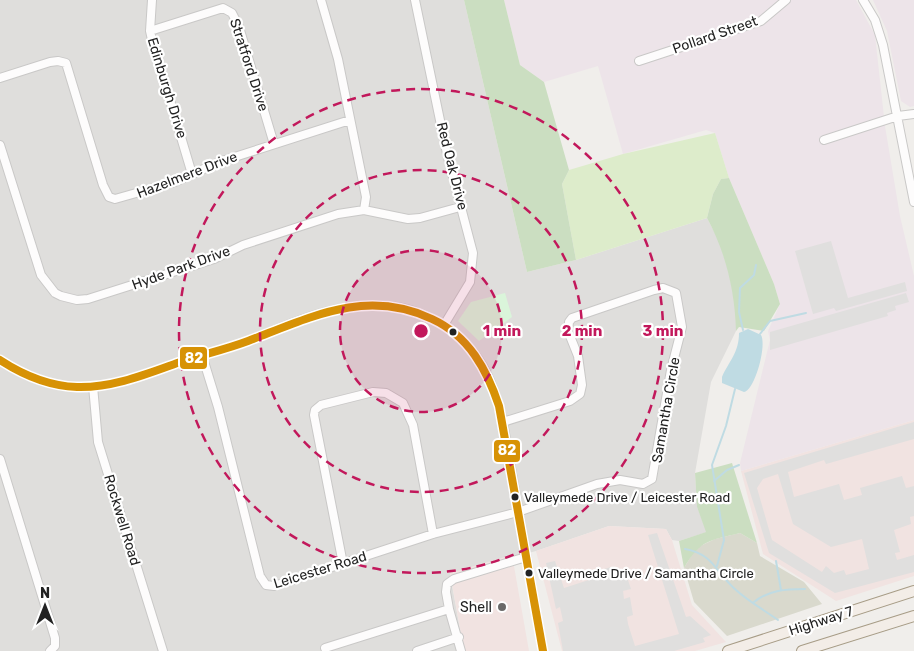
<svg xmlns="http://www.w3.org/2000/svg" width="914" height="651" font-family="Rubik,sans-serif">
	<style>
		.residential { fill: #dfdedc }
		.commercial { fill: #f1e3e1 }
		.industrial { fill: #ede4e9 }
		.construction { fill: #d9d9cd }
		.grass { fill: #ddeccb }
		.forest { fill: #cbdec1 }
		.park { fill: #daf5da }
		.parking { fill: #e0dfde; fill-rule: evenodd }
		.water { fill: #bfdbe3 }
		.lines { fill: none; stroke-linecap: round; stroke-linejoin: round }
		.stream { stroke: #bfdbe3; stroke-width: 2 }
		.minor-casing { stroke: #c9c8c7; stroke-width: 10 }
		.major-casing { stroke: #a79c86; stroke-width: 12 }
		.minor { stroke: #fdfcfc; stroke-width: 8 }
		.major { stroke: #f3ede7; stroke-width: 10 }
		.bus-1-casing { stroke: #fff; stroke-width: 11 }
		.bus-1 { stroke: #d79205; stroke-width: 8 }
		.ring { fill: none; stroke: #c2185b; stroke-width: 2.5; stroke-dasharray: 9 6 }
		.bus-dot { fill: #222; stroke: #fff; stroke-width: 2 }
		.poi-dot { fill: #6a6968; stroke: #fff; stroke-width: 2 }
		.labels { text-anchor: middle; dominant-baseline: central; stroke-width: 4.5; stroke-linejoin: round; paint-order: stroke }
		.bus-label { font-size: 13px; fill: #222; stroke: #fff; text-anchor: start }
		.street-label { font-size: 14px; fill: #222; stroke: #fff }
		.poi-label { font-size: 14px; fill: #222; stroke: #fff; text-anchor: end }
		.centre { fill: #c2185b; stroke: #fff; stroke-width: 2.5 }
		.ring-label { font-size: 15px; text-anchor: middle; font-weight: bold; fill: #c2185b; stroke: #fff; stroke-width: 4.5; stroke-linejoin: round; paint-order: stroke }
		.line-badge { stroke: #fff; stroke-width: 2 }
		.badge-label { font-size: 14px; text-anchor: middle; font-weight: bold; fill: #fff }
	</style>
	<rect width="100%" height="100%" fill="#f0eeeb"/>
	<path class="residential" d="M0 0H464L527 272 576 260 707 218 719 241 729 272 736 309V331L711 382 695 473 697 507 707 532 679 541 672 540 666 529 609 526 536 551 450 574 464 651H0Z"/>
	<path class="commercial" d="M914 420V576L836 601 763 554 741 471Z
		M609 526 666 529 672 540 692 605 726 642 695 651H562L536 551Z
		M512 555 529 651H464L450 573Z"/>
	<path class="industrial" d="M504 0H856L875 35 885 126 900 216 914 276V420L741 471 740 463 770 340 768 331 780 304 774 284 729 178 715 133 706 130 623 154 598 66 544 82 520 65Z
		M873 0H914V106L910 107 901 101 887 31Z"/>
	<path class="construction" d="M740 533 757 543 760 556 804 582 822 604 727 636 694 602 684 568 696 548 715 539Z"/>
	<path class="grass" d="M715 133 729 178 721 179 713 194 707 218 576 260 562 184 569 170 623 154Z"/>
	<path class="forest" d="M464 0H504L520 65 544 82 569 170 562 184 576 260 527 272Z
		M729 178 774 284 780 304 764 331 739 327 736 331C735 292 726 253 707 218L713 194 721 179Z
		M732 463 757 543 740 533C709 541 701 539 684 568L679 541 706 532 697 507 695 473Z"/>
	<path class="park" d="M505 293 512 317 479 341 458 321 471 302Z"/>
	<path class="parking" d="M831 241 848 298 905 282 907 291 836 311 834 308 813 314 795 251Z
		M906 293 909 302 895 306 896 310 887 313 888 316 770 350V332Z
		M914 422V439L826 464 824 460 788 472 794 497 839 484 844 500 862 495 860 488 902 476 906 488 914 486V516L910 517 911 524 894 530 900 552 895 553 897 560 914 555V572L835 593 769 553 744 473ZM778 474 793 524 831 547 862 539 869 569 846 575 844 570 834 573 826 566 822 572 772 540 757 488 763 479Z
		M657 533 686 617 690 616 711 635 703 638 705 642 674 651H563L558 623 563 621 560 607 556 609 546 563 555 561 564 588 595 578 594 572 611 567 614 574H626L631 589 623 591 624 599 630 597 633 615 627 617 628 624 635 646 679 634 648 535Z"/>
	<path class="water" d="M748 329 761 335C767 345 755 390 744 392L722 383V377C729 361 739 353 739 333Z"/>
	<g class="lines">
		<path class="stream" d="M743 330 739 312 740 288 754 275 756 265
			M760 334 770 321 806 313
			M714 481 727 470 739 465
			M685 549C714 554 716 573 736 590 748 601 764 610 778 620
			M776 561 781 590
			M717 566 724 540 712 465 726 426 735 389
			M754 602C769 590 786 589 805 589"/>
		<g class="minor-casing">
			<path id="minor" d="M152 0 150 31 152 40 192 174
				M321 0 338 59 366 197 364 210
				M415 0 447 154 473 253 470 282 444 325
				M863 0 875 20 883 45 914 202
				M150 31 223 8 232 13 239 27 274 144
				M639 61 761 21 786 0
				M0 78 50 62 58 61 66 63 103 185 109 197 115 199 175 182 219 162 350 120
				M824 140 898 116 914 114
				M0 145 41 275 55 293 61 296 77 300 88 299 214 259 243 245 338 214 364 210 408 219 420 218 460 207
				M202 355 218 407 260 576 266 585 274 586 433 534 518 512 597 484 620 480 643 484 652 479 671 370 682 327 676 293 663 288 654 290 572 318 569 322 568 331 578 356 582 385 580 394 570 401 503 422
				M0 360C24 376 49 386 77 387 113 388 150 372 184 361 208 353 233 348 256 338 315 312 379 287 440 323 479 347 493 379 503 422L543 651
				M93 386 98 442 163 651
				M0 459 55 638V646L50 651
				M343 564 314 415 315 410 321 405 373 392 386 393 403 403 413 425 433 534
				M449 609 461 651
				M325 648 449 609 446 592 447 584 454 579 526 557
				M417 651 459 637"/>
		</g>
		<g class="major-casing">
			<path id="major" d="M728 651 914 591
				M802 651 914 616"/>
		</g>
		<use href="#minor" class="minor"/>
		<use href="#major" class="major"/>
		<g class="bus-1-casing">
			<path id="bus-1" d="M0 360C23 375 49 386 77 387 114 388 149 373 183 361 205 354 227 349 248 341 311 317 366 288 432 319 469 336 487 370 499 406L543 651"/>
		</g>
		<use href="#bus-1" class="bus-1"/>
	</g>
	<circle cx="421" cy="331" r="81" fill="#c2185b" fill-opacity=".12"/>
	<g class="ring">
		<circle cx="421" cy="331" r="81"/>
		<circle cx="421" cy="331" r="161"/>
		<circle cx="421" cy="331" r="242"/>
	</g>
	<g class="bus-dot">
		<circle cx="453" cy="332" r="4.5"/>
		<circle cx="515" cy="497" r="4.5"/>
		<circle cx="529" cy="573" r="4.5"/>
	</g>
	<circle class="poi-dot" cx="502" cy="607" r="5"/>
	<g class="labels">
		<g class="bus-label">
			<text x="524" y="497">Valleymede Drive / Leicester Road</text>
			<text x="538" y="573">Valleymede Drive / Samantha Circle</text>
		</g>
		<g class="street-label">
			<text transform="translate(715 35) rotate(-19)">Pollard Street</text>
			<text transform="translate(249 65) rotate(72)">Stratford Drive</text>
			<text transform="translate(167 88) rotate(73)">Edinburgh Drive</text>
			<text transform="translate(452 166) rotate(76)">Red Oak Drive</text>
			<text transform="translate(187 175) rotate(-21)">Hazelmere Drive</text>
			<text transform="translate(181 268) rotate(-20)">Hyde Park Drive</text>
			<text transform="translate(666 410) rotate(-80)">Samantha Circle</text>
			<text transform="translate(122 520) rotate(73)">Rockwell Road</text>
			<text transform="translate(320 570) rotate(-17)">Leicester Road</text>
			<text transform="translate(821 621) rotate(-18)">Highway 7</text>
		</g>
		<g class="poi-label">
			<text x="492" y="607">Shell</text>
		</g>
	</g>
	<circle cx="421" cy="331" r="8" class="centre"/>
	<g class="ring-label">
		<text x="502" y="336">1 min</text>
		<text x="582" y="336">2 min</text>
		<text x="663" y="336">3 min</text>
	</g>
	<g class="line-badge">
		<rect x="179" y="346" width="29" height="24" rx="5" fill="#d79205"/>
		<rect x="493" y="439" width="28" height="24" rx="5" fill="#d79205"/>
	</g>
	<g class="badge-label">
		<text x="194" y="363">82</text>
		<text x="507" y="455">82</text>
	</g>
	<g transform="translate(45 606)" stroke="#ffffff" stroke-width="4" paint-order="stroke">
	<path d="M0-4L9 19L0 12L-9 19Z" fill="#222222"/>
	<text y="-8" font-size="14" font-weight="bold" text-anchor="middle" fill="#222222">N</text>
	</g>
</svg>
